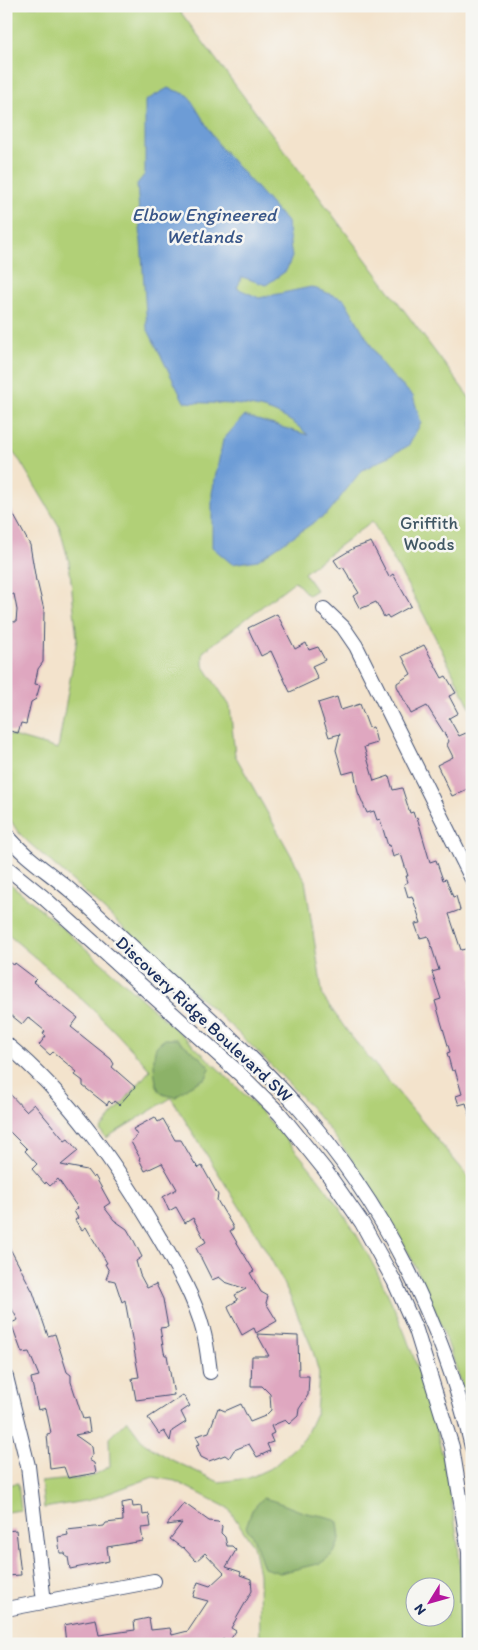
<svg xmlns="http://www.w3.org/2000/svg" width="478" height="1650" font-family="Itim,sans-serif">
	<style>
		.green { fill: #b1d077; stroke: #66806a; fill-rule: evenodd }
		.forest { fill: #8cb268; stroke: #547063 }
		.water { fill: #6d9cd6; stroke: #44669a }
		.building { fill: #dfa7c0 }
		.lines { fill: none; stroke-linecap: round; stroke-linejoin: round }
		.street-casing { stroke: #3b4a6e; stroke-width: 16 }
		.street { stroke: #fff; stroke-width: 14 }
		.labels { text-anchor: middle; dominant-baseline: central; stroke-width: 5; stroke-linejoin: round; paint-order: stroke }
		.park-label { font-size: 18px; fill: #405764; stroke: #f6f6f2 }
		.street-label { font-size: 18px; fill: #1b2f5e; stroke: #f6f6f2 }
		.water-label { font-size: 19px; font-style: italic; fill: #385588; stroke: #f6f6f2 }
	</style>
	<rect width="100%" height="100%" fill="#f6f6f2"/>
	<filter id="ink" filterUnits="userSpaceOnUse"><feTurbulence type="fractalNoise" baseFrequency=".02" numOctaves="2"/><feDisplacementMap in="SourceGraphic" scale="10" xChannelSelector="R" yChannelSelector="G"/><feConvolveMatrix kernelMatrix="1 2 1 2 8 2 1 2 1" color-interpolation-filters="sRGB"/></filter>
	<filter id="wash" filterUnits="userSpaceOnUse"><feTurbulence type="fractalNoise" baseFrequency=".0096" numOctaves="4" result="noise"/><feDisplacementMap in="SourceGraphic" scale="20" xChannelSelector="R" yChannelSelector="G"/><feGaussianBlur stdDeviation="1.12" result="paint"/><feColorMatrix in="noise" values="0 0 0 0 0 0 0 0 0 0 0 0 0 0 0 0 0 1.4 0 .05"/><feComposite in="paint" operator="in"/></filter>
	<g filter="url(#wash)">
		<rect width="100%" height="100%" fill="#f3e3cc"/>
		<path class="green" d="M6 6H176L472 401V711L424 615 372 521 304 573 316 590 308 595 295 581 203 652V665L230 706 235 755 305 880 323 997 350 1035 472 1181V1400L468 1407C435 1288 377 1176 291 1086 252 1044 208 1005 165 966 120 925 75 882 28 842L18 832 6 813V734L58 749 77 639 69 562 59 526 20 461 6 444Z
			M6 880C53 919 98 959 143 1000 232 1079 322 1162 376 1270 405 1326 425 1384 440 1445 455 1511 466 1576 460 1644H260L259 1574 253 1545 228 1508 175 1481 153 1477 90 1500 44 1508 41 1482 91 1477 110 1466 109 1438 127 1420 145 1444 172 1460 219 1482 249 1478 273 1467 304 1439 316 1413 319 1373 312 1348 284 1283 256 1233 171 1098 106 1138 100 1130 150 1070C106 1019 58 976 6 933ZM416 1588H446V1618H416Z
			M18 1483 21 1510 6 1512V1485Z"/>
		<path class="forest" d="M165 1039H177L202 1059 210 1068 206 1078 188 1087 176 1097C171 1096 165 1096 161 1093 154 1087 152 1055 156 1047 158 1044 162 1041 165 1039Z
			M263 1498C277 1501 287 1506 300 1511 314 1516 327 1514 338 1522L340 1539 334 1553 321 1563 280 1573 264 1568 253 1537 246 1527 252 1510Z"/>
		<path class="water" d="M168 88 188 95 220 147 287 222 292 257 286 271 266 285 242 277 237 288 259 298 311 287 344 299 385 369 413 396 421 423 408 446 361 471 328 513 258 560 232 564 212 547V493L223 440 244 416 308 435C271 399 232 405 184 402L147 328 137 184 145 174V101Z"/>
		<g id="blocks">
			<path class="building" d="M6 501 30 545 36 581H37L44 610 43 662 38 669 35 684 40 685 36 699 31 702 26 724 21 723 18 733 6 730V621L16 622 17 610 14 594 6 596Z
				M371 542 389 577 393 574 411 606 389 618 387 615 384 617 376 602 360 609 353 596 359 593 343 567 340 569 334 560 354 548Z
				M277 614 295 649 306 643 309 650 318 647 325 660 312 666 318 679 290 692 271 651 261 656 248 628Z
				M424 645 442 678 446 676 456 693 449 696 458 713 449 718 459 736 466 733 472 744V787L452 796 437 765 453 757 447 745 449 741 427 706 411 714 397 686V683L411 674 402 656Z
				M337 697 341 710 360 704 369 728 373 727 377 743 364 747 374 781 389 776 393 790 402 788 410 813 413 812 415 818 417 817 430 862 436 860 443 880 446 879 448 884 453 897 456 896 460 910 449 914 461 950 470 948 472 954V1115L470 1116 466 1103 459 1105 456 1096 462 1094 455 1070 452 1071 447 1053 450 1052 435 1001 441 999 432 972 439 970 428 936 420 938 415 924 421 923 412 896 408 897 404 884 408 882 406 876H408L401 854 393 857 390 845 388 846 380 819 377 820 374 811 367 813 358 792 354 771 343 774 336 750 340 734 329 737 318 703Z
				M6 960 14 965 15 963 36 979 33 982 78 1018 71 1027 111 1059 114 1064 112 1067 135 1087 119 1105 114 1101 112 1104 109 1101 107 1105 83 1086V1081L75 1075 77 1072 53 1052 50 1055 39 1045 46 1036 43 1034 45 1031 28 1017 22 1024 6 1011Z
				M6 1090 26 1111 34 1104 65 1141 68 1139 78 1151 61 1165 87 1170 93 1178 95 1176 110 1203 104 1207 114 1220 127 1229 134 1241 142 1257 136 1261 140 1275 147 1288 156 1284 163 1299 168 1327 160 1328 164 1352 165 1355H167L174 1395 136 1400 132 1378 139 1377 125 1300 122 1302 115 1281 106 1279 109 1271 105 1264 107 1263 86 1227 82 1230 75 1220 78 1218 74 1211 78 1208 58 1179 50 1186 46 1182 45 1184 32 1169 37 1164 25 1151 27 1149 6 1128Z
				M155 1117 158 1122 163 1119 175 1140H181L195 1164 199 1168 202 1166 218 1195 217 1200 233 1227V1229L230 1231 254 1271 250 1273 261 1292 268 1296 266 1303 277 1321 256 1333 254 1328 242 1335 229 1310 228 1306 238 1300 235 1295 246 1289 225 1282 219 1277 212 1280 196 1248 206 1242 193 1218 185 1223 176 1207 169 1211 163 1197 177 1189 162 1163 145 1171 139 1159 140 1158 131 1142 137 1135 133 1129Z
				M6 1241 33 1292 48 1336 55 1334 67 1372 71 1375V1382L83 1419 88 1418 90 1432 75 1435 92 1447 93 1454 89 1460 94 1463 96 1473 68 1478 64 1467 50 1469 47 1434 51 1433 46 1408 38 1410 32 1383 31 1378 39 1376 29 1352 22 1353 11 1323 18 1320 6 1298Z
				M257 1334 298 1336 299 1376H309L308 1395 299 1409 298 1416 289 1424 285 1420 271 1426 274 1433 270 1435 273 1442 267 1444 270 1451 257 1457 249 1444 234 1450 229 1458 225 1455 209 1461 201 1457 196 1445 200 1444 196 1436 209 1432 218 1408 225 1411 241 1404 250 1422 265 1416 271 1410 270 1394 262 1386H251L252 1356H269Z
				M183 1395 190 1406 181 1412 186 1422 172 1431 170 1441 164 1431 159 1434 148 1418Z
				M132 1501 133 1507 142 1506 143 1515 149 1514 151 1527 141 1528 143 1541 107 1547 109 1561 70 1569 68 1557H66L65 1553H60L58 1537 68 1535 67 1530 104 1526 106 1523 123 1521 122 1503Z
				M184 1503 209 1521 218 1522 222 1526 221 1533 225 1537 227 1546H232L236 1550 226 1567 241 1572 240 1575 251 1579 252 1591 231 1628 236 1631 228 1643 223 1639 220 1644H66L64 1625 96 1619 99 1635 135 1630 134 1621 149 1618 151 1630 170 1628 172 1635 188 1631 208 1601 193 1597 198 1582 210 1586 224 1573 205 1553 196 1561 183 1547 182 1548 170 1539 182 1523 167 1525Z
				M16 1530 21 1575 6 1576V1531Z"/>
		</g>
	</g>
	<g filter="url(#ink)">
		<use href="#blocks" fill-opacity="0" stroke="#3b4a6e" stroke-width="1"/>
		<g class="lines">
			<g class="street-casing">
				<path id="street" d="M324 609 343 627 356 646 472 879
					M6 834C24 857 49 872 71 891 95 912 118 934 141 955 194 1004 249 1052 297 1106 383 1202 443 1322 472 1447
					M6 867 43 897 240 1074 280 1114 325 1170 362 1223 394 1281 416 1330 452 1447 469 1552 470 1644
					M6 1044C70 1097 118 1167 159 1237 176 1266 195 1298 203 1330 207 1344 208 1358 210 1372
					M6 1377 28 1466 44 1602
					M6 1609 154 1581"/>
			</g>
			<use href="#street" class="street"/>
		</g>
	</g>
	<g class="labels">
		<g class="park-label">
			<text x="429" y="523">Griffith<tspan x="429" dy="21">Woods</tspan></text>
		</g>
		<g class="street-label">
			<text transform="translate(204 1019) rotate(43)">Discovery Ridge Boulevard SW</text>
		</g>
		<g class="water-label">
			<text x="204" y="214">Elbow Engineered<tspan x="204" dy="22">Wetlands</tspan></text>
		</g>
	</g>
	<rect width="478" height="1650" fill="none" stroke="#f6f6f2" stroke-width="25"/>
	<g transform="translate(430 1602) rotate(233)"><circle r="24" fill="#f6f6f2" stroke="#9ea6b7"/>
	<path d="M0-4L9 19L0 12L-9 19Z" fill="#b5179e"/>
	<text y="-8" font-size="14" font-weight="bold" text-anchor="middle" fill="#1b2f5e">N</text>
	</g>
</svg>
